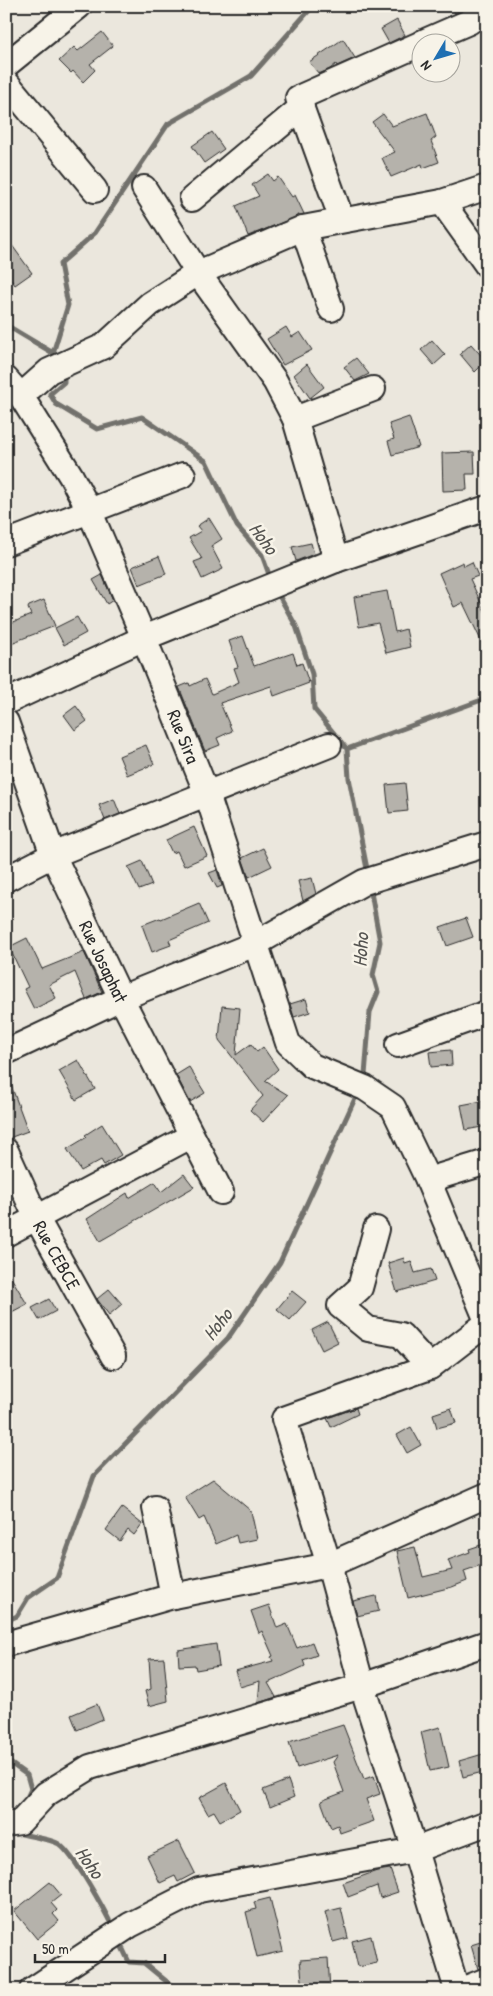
<svg xmlns="http://www.w3.org/2000/svg" width="493" height="1996" font-family="'Patrick Hand',sans-serif">
	<style>
		.lines { fill: none; stroke-linecap: round; stroke-linejoin: round }
		.stream { stroke: #72716c; stroke-width: 5 }
		.building { fill: #b5b2ab; stroke: #2b2b2b }
		.minor-casing { stroke: #2b2b2b; stroke-width: 28 }
		.minor { stroke: #f7f3e8; stroke-width: 24 }
		.labels { text-anchor: middle; dominant-baseline: central; stroke-width: 5; stroke-linejoin: round; paint-order: stroke }
		.street-label { font-size: 19px; fill: #2b2b2b; stroke: #f7f3e8 }
		.water-label { font-size: 20px; font-style: italic; fill: #555451; stroke: #f7f3e8 }
	</style>
	<rect width="100%" height="100%" fill="#ebe7dd"/>
	<filter id="ink" filterUnits="userSpaceOnUse"><feTurbulence type="fractalNoise" baseFrequency=".02" numOctaves="2"/><feDisplacementMap in="SourceGraphic" scale="10" xChannelSelector="R" yChannelSelector="G"/><feConvolveMatrix kernelMatrix="1 2 1 2 8 2 1 2 1" color-interpolation-filters="sRGB"/></filter>
	<g filter="url(#ink)">
		<g class="lines">
			<path class="stream" d="M6 325 53 353 58 361
				M53 353 68 305 60 264 95 233 168 124 251 76 313 6
				M64 370V382L50 394 56 404 97 429 142 417 206 461 237 526 262 555 271 580
				M277 592 296 626 312 674 314 709 347 749 349 778 368 874
				M347 749 487 698
				M363 1080 365 1075 370 1012 378 992 373 975 380 942 370 887
				M6 1621 17 1616 28 1598 57 1578 94 1476 228 1338 280 1262 358 1092
				M6 1760 27 1775 31 1789 25 1802
				M17 1830 18 1833C28 1836 51 1839 59 1844 75 1856 104 1909 113 1928
				M119 1941 129 1962 144 1963 177 1990"/>
		</g>
		<path class="building" d="M450 6H467L455 13Z
			M397 20 405 35 389 43 381 29Z
			M102 32 113 46 90 64 95 70 83 82 73 71 71 73 59 61 74 47 78 51Z
			M343 39 355 58 337 66 336 64 330 69 319 74 309 62Z
			M427 113 436 137 431 141 439 162 423 168 422 164 391 177 382 158 395 152 372 122 383 114 392 126Z
			M212 132 224 149 204 163 192 146Z
			M268 174 273 181 278 177 292 197 295 195 304 214 248 236 236 206 259 196 252 185Z
			M6 237 32 273 15 285 6 273Z
			M286 327 292 337 300 332 312 350 283 365 267 339Z
			M432 340 445 355 434 365 421 350Z
			M471 344 486 361 475 372 460 354Z
			M356 358 369 374 355 381 344 367Z
			M307 364 324 387 310 398 294 375Z
			M409 417 419 447 392 455 388 441 394 439 389 424Z
			M474 452 475 474H466L467 490 443 491 442 453Z
			M209 518 222 539 211 546 223 569 202 579 194 562 202 559 189 538 201 531 197 526Z
			M311 543 314 554 296 561 292 547Z
			M159 556 166 574 139 585 132 567Z
			M463 562 464 566 472 562 478 576 470 579 487 616V653L463 603 454 607 439 573Z
			M102 575 113 600 107 604 93 580Z
			M387 591 395 632 406 629 410 647 386 653 378 623 359 627 354 597Z
			M44 600 55 626 6 645V625L31 615 28 608 29 606Z
			M77 617 86 633 64 645 55 628Z
			M243 636 254 666 293 653 297 665 302 663 309 683 274 696 271 686 220 703 232 731 217 738 220 745 205 751 179 687 189 683 190 686 205 679 212 694 239 682 234 668 238 667 229 641Z
			M76 706 87 721 75 730 64 715Z
			M146 745 154 764 127 775 119 756Z
			M405 783 408 811 389 813 386 785Z
			M114 799 120 814 105 820 99 805Z
			M194 827 207 856 184 866 177 851 172 853 166 840Z
			M263 848 272 866 249 877 242 858Z
			M142 861 152 885 139 890 128 867Z
			M217 870 222 886 217 888 209 873Z
			M312 878 316 894 303 901 298 881Z
			M199 903 208 923 169 940 171 945 152 952 142 925 160 918 161 919Z
			M466 918 473 937 447 946 440 927Z
			M27 938 42 969 84 952 102 992 86 999 75 972 49 985 56 998 34 1009 24 989 28 987 9 947Z
			M306 999 310 1012 294 1017 290 1004Z
			M222 1006 240 1008 236 1055 251 1044 257 1052 263 1047 278 1069 265 1081 288 1095 263 1122 250 1110 263 1096 219 1040Z
			M451 1050 452 1065 431 1067 429 1052Z
			M78 1060 95 1089 76 1100 59 1071Z
			M189 1067 205 1093 190 1102 176 1075Z
			M6 1077H8L28 1131 9 1138 6 1137Z
			M487 1100V1126L466 1130 461 1105Z
			M102 1124 121 1155 104 1165 101 1160 81 1171 67 1149 87 1137 85 1135Z
			M184 1174 194 1187 100 1241 87 1219 127 1193 129 1198 155 1182 161 1192Z
			M404 1258 405 1263 411 1261 415 1273 431 1269 435 1281 397 1292 388 1263Z
			M6 1269 27 1304 6 1315Z
			M109 1289 122 1304 109 1315 97 1299Z
			M292 1291 306 1302 290 1320 277 1309Z
			M49 1299 56 1311 39 1320 32 1308Z
			M328 1322 338 1342 322 1350 312 1330Z
			M356 1408 358 1414 331 1427 327 1418Z
			M451 1408 456 1423 437 1428 433 1414Z
			M411 1427 421 1445 407 1453 397 1435Z
			M213 1479 251 1511 257 1539 238 1543 236 1535 216 1544 204 1517 199 1520 185 1497Z
			M122 1508 142 1524 134 1535 128 1530 120 1541 106 1530Z
			M487 1543V1563L464 1571 467 1581 452 1587 408 1598 397 1551 415 1547 423 1577 452 1570 448 1560 470 1552 469 1549Z
			M376 1596 379 1611 357 1616 353 1601Z
			M269 1605 277 1628 287 1624 297 1648 312 1642 317 1655 303 1660 305 1666 268 1683 276 1697 258 1703 260 1681 240 1687 235 1671 273 1661 271 1657 273 1656 262 1631 259 1633 251 1611Z
			M216 1644 219 1666 196 1670 195 1665 179 1666 178 1650Z
			M164 1658 168 1701 149 1706 145 1691 151 1689 149 1659Z
			M97 1704 103 1719 77 1730 71 1715Z
			M343 1725 364 1779 374 1776 380 1794 366 1799 374 1821 340 1833 338 1825 331 1828 321 1801 344 1792 333 1762 338 1755 297 1768 289 1742Z
			M440 1727 449 1767 430 1771 421 1732Z
			M483 1754 487 1771 463 1777 459 1761Z
			M288 1780 294 1797 270 1807 263 1790Z
			M226 1783 240 1810 220 1821 214 1811 208 1814 199 1798Z
			M179 1841 195 1873 178 1882 175 1876 160 1883 147 1856Z
			M390 1869 398 1892 380 1898 377 1886 348 1897 343 1883 377 1871Z
			M50 1882 61 1895 51 1903 57 1910 53 1914 59 1921 37 1939 14 1911Z
			M270 1898 283 1951 257 1957 246 1912 256 1909 254 1902Z
			M341 1908 348 1938 333 1942 325 1912Z
			M371 1936 377 1963 358 1967 352 1941Z
			M487 1940V1967L478 1969 471 1945Z
			M328 1958 330 1990H303L300 1960Z"/>
		<g class="lines">
			<g class="minor-casing">
				<g id="minor">
					<path d="M423 42 469 22 487 9"/>
					<path d="M6 65 79 6"/>
					<path d="M6 82 95 190"/>
					<path d="M144 188 198 273 275 381 295 419 336 560"/>
					<path d="M192 199 302 107"/>
					<path d="M442 202 487 265"/>
					<path d="M342 220 298 98 420 44"/>
					<path d="M303 228 331 309"/>
					<path id="s1" d="M6 379 21 396 71 476 89 510 144 638 207 794 288 1043 312 1066 365 1088 393 1107 428 1180 487 1321"/>
					<path d="M21 396 49 371 104 346 150 304 198 273 303 228 442 202 487 187"/>
					<path d="M295 419 373 389"/>
					<path d="M6 543 183 475"/>
					<path d="M6 702 144 638 336 560 487 508"/>
					<path id="s2" d="M6 722 53 855 121 998 221 1192"/>
					<path d="M6 879 53 855 329 745"/>
					<path d="M398 1045 487 1013"/>
					<path d="M6 1052 121 998 255 944 364 882 487 844"/>
					<path id="s3" d="M6 1151 37 1219 113 1356"/>
					<path d="M428 1180 487 1162"/>
					<path d="M376 1229 360 1288 340 1306 368 1329 401 1335 430 1367"/>
					<path d="M6 1234 191 1136"/>
					<path d="M155 1508 173 1596"/>
					<path d="M6 1644 173 1596 329 1565 487 1495"/>
					<path d="M6 1824 20 1822 46 1794 90 1767 362 1686 487 1643"/>
					<path d="M32 1990 130 1925 199 1890 415 1850 487 1823"/>
					<path d="M457 1990 415 1850 362 1686 329 1565 284 1419 430 1367 487 1323"/>
					<path d="M461 1990 487 1980"/>
				</g>
			</g>
			<use href="#minor" class="minor"/>
		</g>
	</g>
	<g class="labels">
		<g class="street-label">
			<text stroke="none"><textPath href="#s1" startOffset="401">Rue Sira</textPath></text>
			<text stroke="none"><textPath href="#s2" startOffset="259">Rue Josaphat</textPath></text>
			<text stroke="none"><textPath href="#s3" startOffset="116">Rue CEBCE</textPath></text>
		</g>
		<g class="water-label">
			<text transform="translate(264 538) rotate(54)">Hoho</text>
			<text transform="translate(360 950) rotate(-87)">Hoho</text>
			<text transform="translate(217 1324) rotate(-52)">Hoho</text>
			<text transform="translate(90 1862) rotate(55)">Hoho</text>
		</g>
	</g>
	<rect width="493" height="1996" fill="none" stroke="#f7f3e8" stroke-width="25"/>
	<rect x="12" y="12" width="468" height="1971" fill="none" stroke="#2b2b2b" stroke-width="2" filter="url(#ink)"/>
	<g transform="translate(436 58) rotate(232)"><circle r="24" fill="#f7f3e8" stroke="#a5a39c"/>
	<path d="M0-4L9 19L0 12L-9 19Z" fill="#1f6fb2"/>
	<text y="-8" font-size="14" font-weight="bold" text-anchor="middle" fill="#2b2b2b">N</text>
	</g>
	<path d="M35 1954v8h130v-8" fill="none" stroke="#2b2b2b" stroke-width="2.5"/>
	<text x="42" y="1954" font-size="15" fill="#2b2b2b" stroke="#f7f3e8" stroke-width="4" paint-order="stroke">50 m</text>
</svg>
